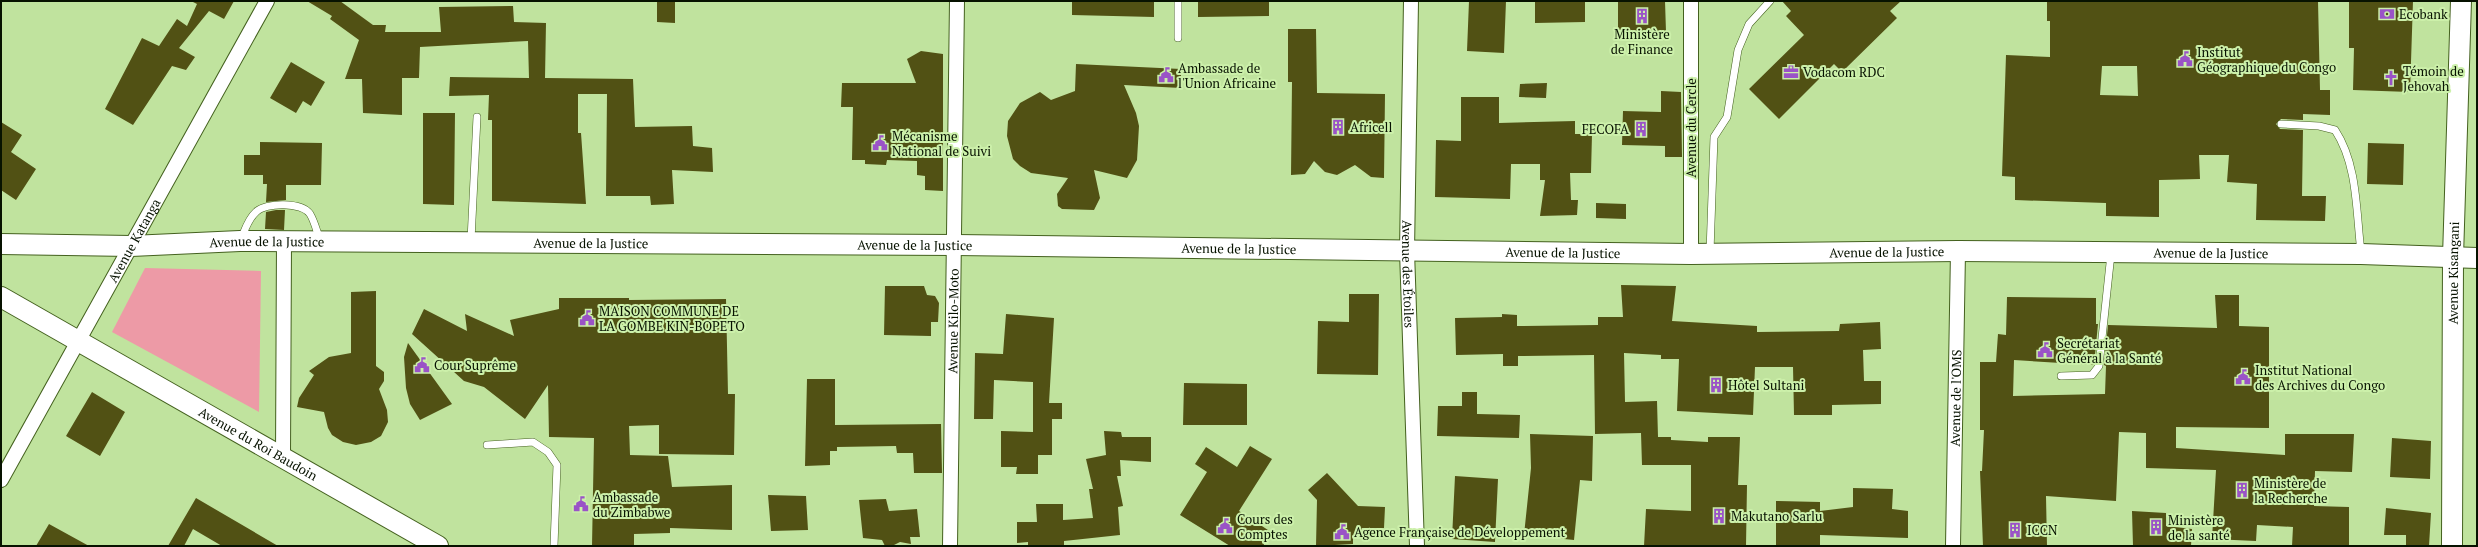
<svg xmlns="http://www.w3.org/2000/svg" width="2478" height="547" font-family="'PT Serif',serif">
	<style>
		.green { fill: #ed9aa6 }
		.building { fill: #515114; fill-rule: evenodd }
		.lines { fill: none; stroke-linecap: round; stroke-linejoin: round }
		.lane-casing { stroke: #44611f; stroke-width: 8 }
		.street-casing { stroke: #44611f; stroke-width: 16 }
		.secondary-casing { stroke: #44611f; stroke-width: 22 }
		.lane { stroke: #fff; stroke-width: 7 }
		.street { stroke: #fff; stroke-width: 14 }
		.secondary { stroke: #fff; stroke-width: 20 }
		.labels { text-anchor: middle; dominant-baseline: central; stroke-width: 4; stroke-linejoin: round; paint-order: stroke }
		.poi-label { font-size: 13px; fill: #071200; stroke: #ccf0aa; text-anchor: start }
		.street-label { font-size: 13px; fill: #071200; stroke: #ccf0aa }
	</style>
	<rect width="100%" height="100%" fill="#c0e39e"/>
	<path class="green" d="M145 268 261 271 259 412 112 332Z"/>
	<path class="building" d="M191 1H234L224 19 209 11 179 48 195 57 186 70 172 66 133 125 105 109 142 38 159 46 177 19 187 26 197 4Z
		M307 1H340L373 25H386L385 32H441L439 7 513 6 514 22 546 23 545 78 633 79 635 127 692 126 693 146 712 148 713 172 672 170 674 204 651 205 650 196H606L607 94H578V133H581L586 204 492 201V120H488L489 95 449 96 450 77 529 78 528 41 420 47 419 78H402V115L363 113 362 79H345L359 40 330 19 332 16Z
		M657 1H675V23L657 22Z
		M1072 1H1154V17L1072 15Z
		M1198 1H1269V16L1198 17Z
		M1469 1H1506L1504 53 1467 51Z
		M1535 1H1585V22L1535 23Z
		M1618 1H1665L1666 32 1618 30Z
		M1782 1H1901L1890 11 1897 18 1842 72 1834 64 1779 119 1749 89 1804 35 1786 16 1791 11Z
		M2047 1H2318L2320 90H2330V115L2303 114V120L2281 119 2276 124 2280 129 2303 130 2302 196H2326L2325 221 2256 220 2257 184 2227 182 2229 155H2199L2200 179 2159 180V217L2106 216V203L2015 200V177L2002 176 2006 55 2050 57V21H2047ZM2102 66H2137L2138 96 2100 95Z
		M2349 1H2413L2410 92 2353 90 2354 48H2349Z
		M1288 29H1316L1317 93 1385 94 1384 178 1371 177 1355 165 1337 175 1325 172 1314 161 1305 174 1291 175 1292 82H1288Z
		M921 51 943 54V191L925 190V176L917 175V161L887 160 886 165 865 164V160H852L853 107H841L842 83H916L907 59Z
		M291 62 325 82 311 106 303 101 296 113 270 98Z
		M1076 64 1181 69V88L1124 85 1136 113 1139 126 1137 160 1127 178 1094 170 1100 198 1094 210 1062 209 1058 206 1057 194 1068 178 1031 173 1020 166 1013 159 1007 136 1008 121 1020 103 1040 92 1051 100 1075 91Z
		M1547 83 1546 98 1519 97 1520 84Z
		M1661 91 1681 92 1682 157H1665V146L1622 145 1623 111 1661 112Z
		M1461 97H1499V123L1575 121V134H1592L1591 173H1570L1571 200H1578L1577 215 1540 216 1545 180H1540V164H1511L1510 199 1435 197 1436 140 1461 141Z
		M423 113H455L454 205 423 204Z
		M1 122 22 135 11 152 36 169 16 200 1 190Z
		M260 142 322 143 321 185H286V200L266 202 267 184H263V175H244V155H260Z
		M2368 143 2404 144 2403 185 2367 184Z
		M1596 203 1626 204V219L1596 218Z
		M276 210H285L284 230 265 229 266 212Z
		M1621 285 1676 286 1672 321 1757 326V332L1839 331 1840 324 1880 322 1881 349 1863 350 1864 381H1881V404L1832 405V415H1794L1793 367H1755L1753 415 1677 411 1679 359H1661V355L1624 353 1625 402 1657 401 1658 437H1671V440L1708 442V437H1740L1738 485H1747L1746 546H1644L1646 509 1691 511V465H1642L1641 433 1595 434 1594 355 1518 356V366H1503V354L1456 355 1455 318 1502 317V314L1517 315V326L1598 325V317H1623Z
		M885 286H924L927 295 935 296 939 303 938 322H931V336L884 335Z
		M376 291V366L384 372V381L379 389 387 410 388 422 381 436 371 442 356 445 343 442 332 435 328 428 324 412 297 407 299 398 314 375 309 371 329 357 351 353V292Z
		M1349 294H1379L1378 375 1317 374 1318 321 1349 322Z
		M2215 295H2239V326L2269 327V428L2176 427V448L2285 455V434H2354L2352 472 2315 471 2314 506 2349 507V546H2292L2293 527 2257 525 2256 541 2212 539 2216 470 2146 468V433L2119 432 2116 501 2046 496 2047 546H1983L1980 471H1982L1984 430H1980V362H1996L1998 334 2006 335 2007 297 2096 298V324H2098L2094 365 2014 360 2013 396 2105 394 2106 366 2104 365 2108 325 2217 328Z
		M559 298H629V300L726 299 728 394H735L734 455 659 454V425L629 426 630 455 668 456 672 487 732 485V530L670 528V533L634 534V546H592L594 438 549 437 548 385 525 419 484 387 464 381 412 334 424 309 467 331 465 314 514 336 510 320 559 309Z
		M1006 314 1054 318 1049 403H1062V419H1052V455H1038V474H1016L1017 467H1001V431L1033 432V382L994 380 993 419H974L975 353 1003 354Z
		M408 343 452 404 420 420 410 404 406 388 404 357Z
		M807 379H835V425L941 424 942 473H914L913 453H897L896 446 837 447V451H830V465L805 466Z
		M1184 383 1247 384V425H1183Z
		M92 392 125 412 100 456 66 436Z
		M1462 392H1477V414L1520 415 1519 438 1437 436 1438 406H1462Z
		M1104 431 1121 432 1122 437H1151V462L1120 460 1121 476H1117L1123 506 1118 507 1120 535 1064 541V546H1028V542L1017 543V522H1037L1036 504H1063V520L1093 518 1089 489H1093L1086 459 1106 455Z
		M1530 434 1593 436 1592 481 1580 480 1574 540 1524 535 1531 468Z
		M2392 438 2431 441 2430 479 2390 477Z
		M1250 446 1272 459 1239 511 1271 532 1263 546H1230L1180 515 1207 472 1195 464 1206 447 1237 467Z
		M1327 473 1358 506 1385 507 1384 528H1362L1361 539 1353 538V544L1316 546 1317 500 1308 490Z
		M1455 476 1498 479 1495 542 1452 539Z
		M1853 488 1893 489 1892 509 1908 511V538L1820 535V546H1776V501L1820 502V511L1853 507Z
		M768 495 806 496 808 530 771 531Z
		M196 498 278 546H222L193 529 184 546H168Z
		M886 499 889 511 917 509 920 537H910L911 544 900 542 892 546H885L882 540 863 538 859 500Z
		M2386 508 2431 513 2429 546H2406V535H2384Z
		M2132 511 2166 513V526L2192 529 2191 546H2133Z
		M49 524 89 546H36Z"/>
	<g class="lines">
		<g class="lane-casing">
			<path id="lane" d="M1178 38V1
				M2281 124 2319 126 2335 130C2358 165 2356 212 2361 252
				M241 239C245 230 248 219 256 212 266 202 302 202 310 214 315 222 317 233 320 240
				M471 240 477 117
				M1710 252 1714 137 1727 117 1738 50 1749 24 1770 1
				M2061 376 2092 375 2099 366 2111 254
				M487 445 533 442 548 452 557 465 554 546"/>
		</g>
		<g class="street-casing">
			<g id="street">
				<path id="s1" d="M1411 1 1407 251 1417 546"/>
				<path d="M1691 254V1"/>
				<path d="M283 457 284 241"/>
				<path id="s2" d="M1 480 267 1"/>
				<path id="s3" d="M950 546 957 1"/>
				<path id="s4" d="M1953 546 1958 251"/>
			</g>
		</g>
		<g class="secondary-casing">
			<g id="secondary">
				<path id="s5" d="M1 244 131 246 240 241 955 245 1691 254 1958 251 2361 254 2477 258"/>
				<path id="s6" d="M1 297 438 546"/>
				<path id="s7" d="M2452 546 2453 257 2461 1"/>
			</g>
		</g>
		<use href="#lane" class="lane"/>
		<use href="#street" class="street"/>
		<use href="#secondary" class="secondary"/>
	</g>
	<defs>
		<g id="bank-bare" transform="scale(1.2)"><path d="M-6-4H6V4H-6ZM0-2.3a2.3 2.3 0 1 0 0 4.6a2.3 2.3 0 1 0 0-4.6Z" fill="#9a53c7" stroke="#ccf0aa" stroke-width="2.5" paint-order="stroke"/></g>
		<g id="building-bare" transform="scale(1.2)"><path d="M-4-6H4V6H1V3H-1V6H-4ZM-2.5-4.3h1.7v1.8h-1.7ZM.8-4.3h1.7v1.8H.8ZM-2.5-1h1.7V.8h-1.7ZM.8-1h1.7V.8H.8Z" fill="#9a53c7" stroke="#ccf0aa" stroke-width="2.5" paint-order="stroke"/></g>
		<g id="civic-bare" transform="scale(1.2)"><path d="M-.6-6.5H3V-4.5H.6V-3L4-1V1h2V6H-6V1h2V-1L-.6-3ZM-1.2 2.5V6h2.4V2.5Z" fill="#9a53c7" stroke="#ccf0aa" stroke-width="2.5" paint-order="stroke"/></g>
		<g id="office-bare" transform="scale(1.2)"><path d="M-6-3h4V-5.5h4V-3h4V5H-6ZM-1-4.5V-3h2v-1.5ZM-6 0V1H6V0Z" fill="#9a53c7" stroke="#ccf0aa" stroke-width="2.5" paint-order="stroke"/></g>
		<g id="church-bare" transform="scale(1.2)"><path d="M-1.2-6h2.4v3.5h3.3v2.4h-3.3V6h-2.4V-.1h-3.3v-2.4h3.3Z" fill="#9a53c7" stroke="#ccf0aa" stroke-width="2.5" paint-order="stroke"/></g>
	</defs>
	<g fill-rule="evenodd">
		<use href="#bank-bare" x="2387" y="14"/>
		<use href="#building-bare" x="1642" y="16"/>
		<use href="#civic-bare" x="2185" y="59"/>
		<use href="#office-bare" x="1791" y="72"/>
		<use href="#civic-bare" x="1166" y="75"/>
		<use href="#church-bare" x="2391" y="78"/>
		<use href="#building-bare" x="1338" y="127"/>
		<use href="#building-bare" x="1641" y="129"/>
		<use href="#civic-bare" x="880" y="143"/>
		<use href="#civic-bare" x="587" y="318"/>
		<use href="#civic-bare" x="2045" y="350"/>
		<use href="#civic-bare" x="422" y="365"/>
		<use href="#civic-bare" x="2243" y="377"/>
		<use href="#building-bare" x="1716" y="385"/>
		<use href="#building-bare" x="2242" y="490"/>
		<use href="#civic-bare" x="581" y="504"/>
		<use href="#building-bare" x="1719" y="516"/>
		<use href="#civic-bare" x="1225" y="526"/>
		<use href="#building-bare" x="2156" y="527"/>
		<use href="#building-bare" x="2015" y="530"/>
		<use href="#civic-bare" x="1342" y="532"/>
	</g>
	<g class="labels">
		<g class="poi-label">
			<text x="2399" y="14">Ecobank</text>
			<text x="1642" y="34" text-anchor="middle">Ministère<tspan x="1642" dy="15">de Finance</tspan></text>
			<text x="2197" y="52">Institut<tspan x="2197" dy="15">Géographique du Congo</tspan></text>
			<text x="1178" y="68">Ambassade de<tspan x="1178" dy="15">l'Union Africaine</tspan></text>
			<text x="2403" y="71">Témoin de<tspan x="2403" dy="15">Jehovah</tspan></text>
			<text x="1803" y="72">Vodacom RDC</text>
			<text x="1350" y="127">Africell</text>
			<text x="1629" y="129" text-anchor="end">FECOFA</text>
			<text x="892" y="136">Mécanisme<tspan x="892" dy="15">National de Suivi</tspan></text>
			<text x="599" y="311">MAISON COMMUNE DE<tspan x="599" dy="15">LA GOMBE KIN-BOPETO</tspan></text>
			<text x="2057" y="343">Secrétariat<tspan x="2057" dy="15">Général à la Santé</tspan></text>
			<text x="434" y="365">Cour Suprême</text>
			<text x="2255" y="370">Institut National<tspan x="2255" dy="15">des Archives du Congo</tspan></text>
			<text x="1728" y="385">Hôtel Sultani</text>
			<text x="2254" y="483">Ministère de<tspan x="2254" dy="15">la Recherche</tspan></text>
			<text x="593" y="497">Ambassade<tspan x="593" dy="15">du Zimbabwe</tspan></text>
			<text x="1731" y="516">Makutano Sarlu</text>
			<text x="1237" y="519">Cours des<tspan x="1237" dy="15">Comptes</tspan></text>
			<text x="2168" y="520">Ministère<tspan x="2168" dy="15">de la santé</tspan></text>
			<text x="2027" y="530">ICCN</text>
			<text x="1354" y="532">Agence Française de Développement</text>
		</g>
		<g class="street-label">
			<text transform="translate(1691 128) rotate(-90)">Avenue du Cercle</text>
			<text stroke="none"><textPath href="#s2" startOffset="274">Avenue Katanga</textPath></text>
			<text stroke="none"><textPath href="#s5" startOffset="266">Avenue de la Justice</textPath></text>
			<text stroke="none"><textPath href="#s5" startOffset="590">Avenue de la Justice</textPath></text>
			<text stroke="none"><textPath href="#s5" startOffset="914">Avenue de la Justice</textPath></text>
			<text stroke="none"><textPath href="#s5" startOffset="1238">Avenue de la Justice</textPath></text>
			<text stroke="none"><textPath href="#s5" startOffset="1886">Avenue de la Justice</textPath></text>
			<text stroke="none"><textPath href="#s5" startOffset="1562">Avenue de la Justice</textPath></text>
			<text stroke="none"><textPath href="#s5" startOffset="2210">Avenue de la Justice</textPath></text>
			<text stroke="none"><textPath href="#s7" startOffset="273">Avenue Kisangani</textPath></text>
			<text stroke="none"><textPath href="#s1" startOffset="273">Avenue des Étoiles</textPath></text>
			<text stroke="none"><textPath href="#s3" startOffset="225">Avenue Kilo-Moto</textPath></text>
			<text stroke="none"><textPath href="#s4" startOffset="148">Avenue de l'OMS</textPath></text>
			<text stroke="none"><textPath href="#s6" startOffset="296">Avenue du Roi Baudoin</textPath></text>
		</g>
	</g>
	<rect width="2478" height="547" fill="none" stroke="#071200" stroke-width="4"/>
</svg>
